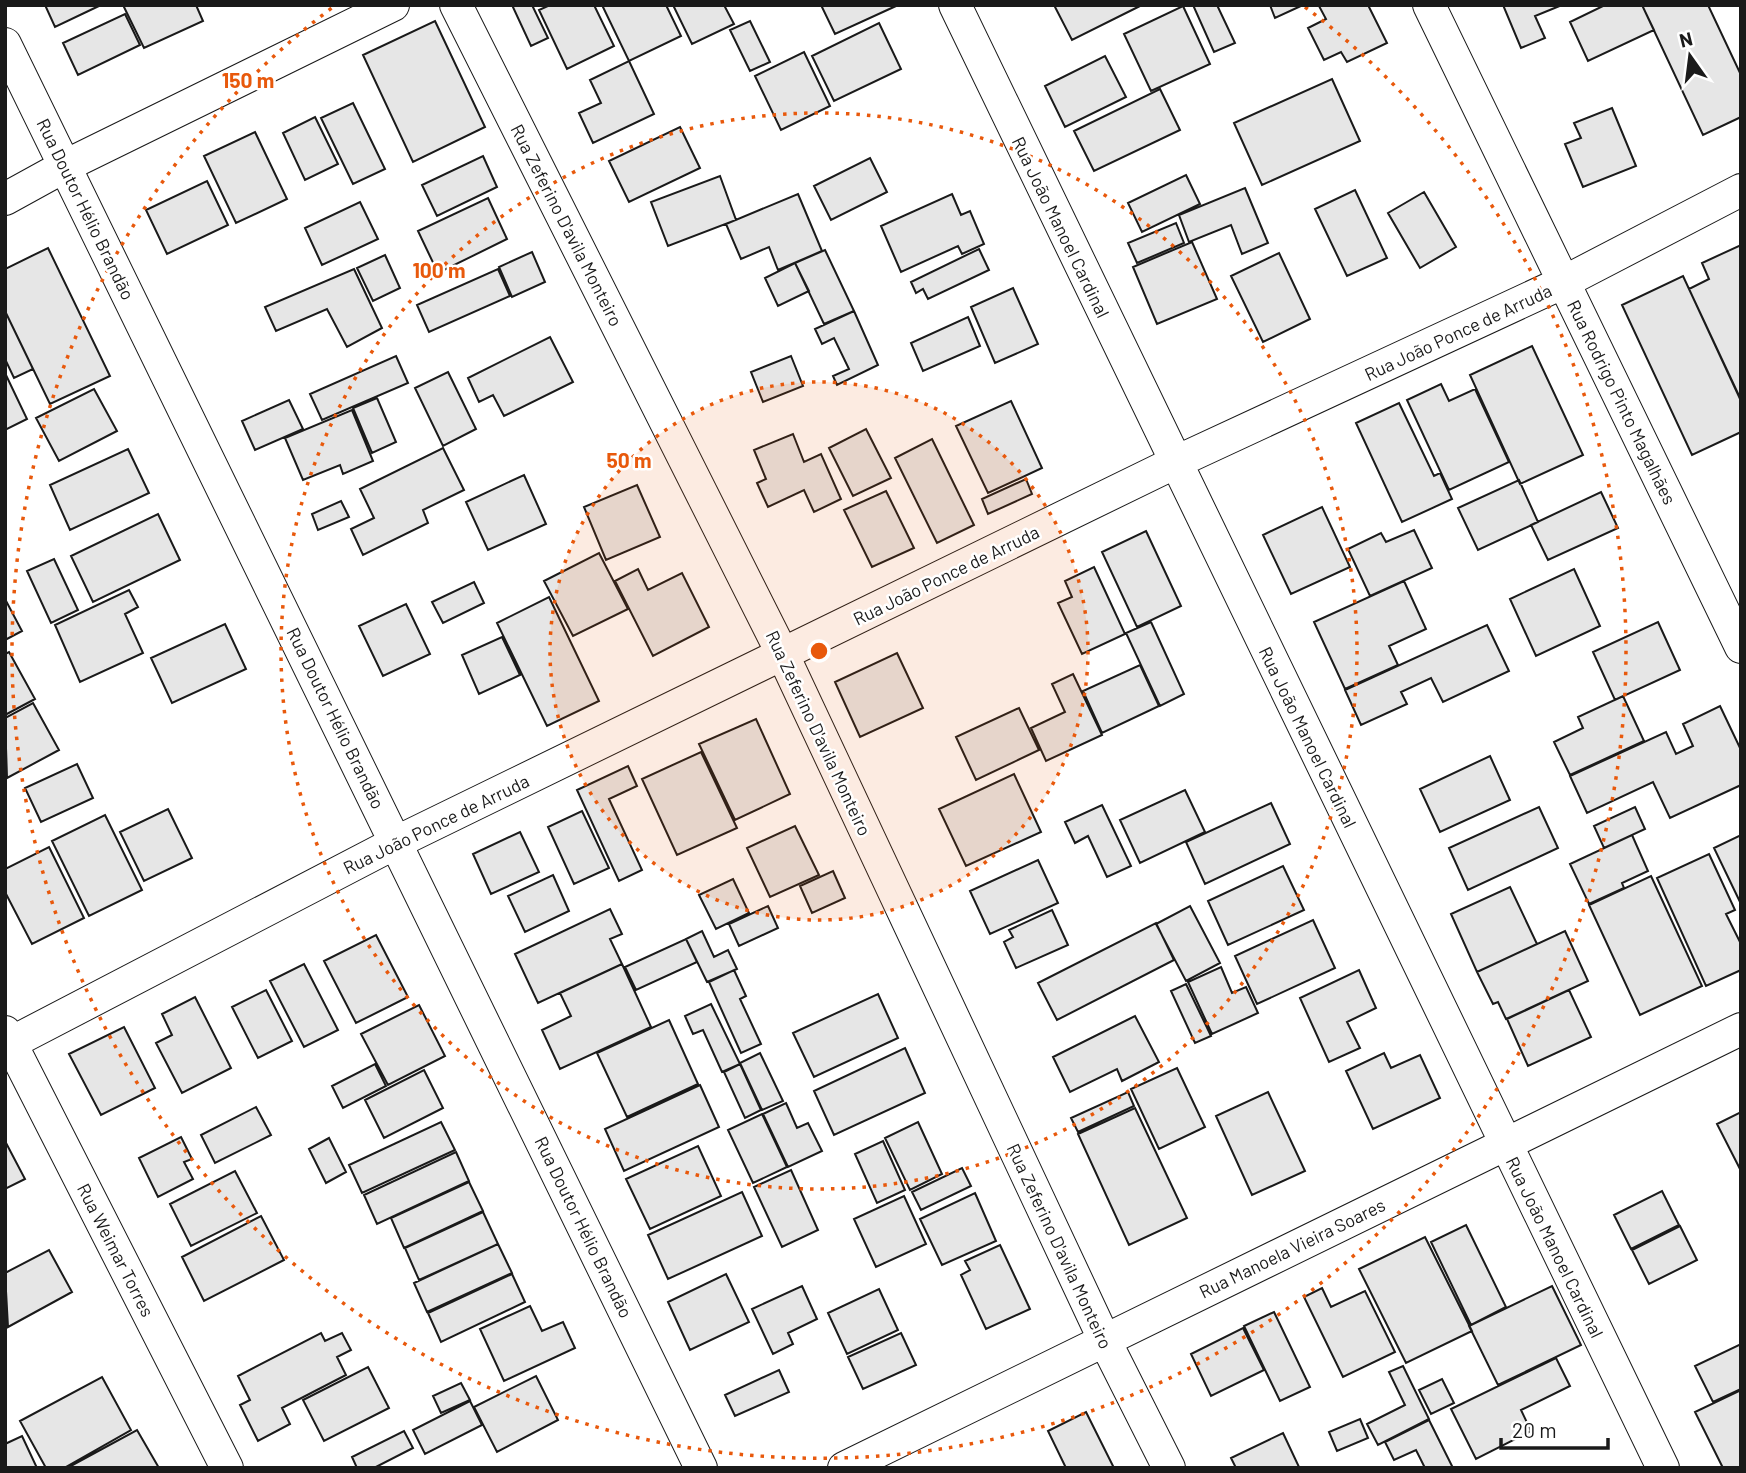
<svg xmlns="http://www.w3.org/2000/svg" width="1746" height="1473" font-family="Barlow,sans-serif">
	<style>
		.building { fill: #e6e6e6; stroke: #1a1a1a; stroke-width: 2 }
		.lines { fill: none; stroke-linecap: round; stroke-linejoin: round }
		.street-casing { stroke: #1a1a1a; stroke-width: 34 }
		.street { stroke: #fff; stroke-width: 32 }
		.ring { fill: none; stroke: #e8590c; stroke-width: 3.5; stroke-dasharray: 3.5 7 }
		.labels { text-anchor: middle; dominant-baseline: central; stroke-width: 5; stroke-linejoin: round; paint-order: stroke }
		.street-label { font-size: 18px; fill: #1a1a1a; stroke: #fff }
		.centre { fill: #e8590c; stroke: #fff; stroke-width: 3.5 }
		.ring-label { font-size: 21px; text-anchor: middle; font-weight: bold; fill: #e8590c; stroke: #fff; stroke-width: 5; stroke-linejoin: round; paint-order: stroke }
	</style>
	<rect width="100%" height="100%" fill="#fff"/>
	<path class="building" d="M45 5H101L55 27Z
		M123 5H196L203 21 144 48Z
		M512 5H532L548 38 531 46Z
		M550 5H594L614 46 567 69 539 10Z
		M602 5H666L681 36 629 61Z
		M673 5H724L734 24 692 44Z
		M821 5H896V6L835 34Z
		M1054 5H1142L1072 40Z
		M1193 5H1217L1235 43 1214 52Z
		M1270 5H1303L1275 18Z
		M1368 5 1387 43 1347 62 1341 52 1324 60 1308 28 1326 19 1319 6Z
		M1503 5H1562L1535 16 1545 38 1521 48Z
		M1605 5H1642L1654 30 1588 61 1570 22Z
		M1642 5H1708L1741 75V117L1703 135Z
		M1183 6 1210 64 1151 91 1124 34Z
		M125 14 140 45 78 75 63 43Z
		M435 21 485 127 413 162 363 55Z
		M750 21 770 62 750 71 730 30Z
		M879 23 901 69 834 101 812 56Z
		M804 52 830 106 781 130 755 76Z
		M1105 56 1126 97 1065 127 1045 86Z
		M629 61 654 114 593 143 579 113 601 103 590 80Z
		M1332 79 1360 141 1262 185 1234 123Z
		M1160 89 1180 130 1094 171 1074 131Z
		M353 103 385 169 353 184 321 118Z
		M1612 108 1636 166 1583 187 1565 144 1581 138 1574 123Z
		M315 117 338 164 305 180 283 133Z
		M680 127 700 168 629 202 609 161Z
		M255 132 287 199 236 223 204 156Z
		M483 156 497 187 437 216 422 185Z
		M870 158 887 192 831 220 814 186Z
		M1186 175 1200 204 1142 232 1128 203Z
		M720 176 736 220 668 246 651 202Z
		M207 181 228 225 167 254 146 210Z
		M1245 188 1268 243 1242 254 1231 225 1189 242 1179 215Z
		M1355 190 1387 258 1347 276 1315 209Z
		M1424 192 1456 247 1420 268 1388 213Z
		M798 194 822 251 778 270 769 247 741 259 726 224Z
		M952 194 961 215 970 211 984 244 962 254 958 246 901 272 881 226Z
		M488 198 507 239 438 273 418 231Z
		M360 202 378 239 322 265 305 228Z
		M1176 223 1184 243 1137 263 1128 243Z
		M1192 242 1217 299 1157 324 1133 267Z
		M1741 245V400L1689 289 1709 279 1702 263Z
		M48 248 110 376 50 404 5 311V269Z
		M979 249 989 270 928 299 923 289 916 293 911 282Z
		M825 250 854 311 824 324 795 263Z
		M532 252 545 282 512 297 499 267Z
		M1279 253 1310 319 1263 342 1231 276Z
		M385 255 400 288 373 301 357 268Z
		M795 263 809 291 778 306 765 278Z
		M354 269 382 328 347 347 327 309 276 331 265 307Z
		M498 269 510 296 429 332 417 305Z
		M1683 276 1741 401V432L1692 455 1622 305Z
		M1013 288 1038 344 995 363 971 307Z
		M5 311 33 369 14 378 5 359Z
		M854 311 878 365 837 385 833 376 849 369 834 338 822 344 815 329Z
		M968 317 980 346 923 371 911 343Z
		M550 337 573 382 504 416 493 395 479 402 468 378Z
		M1532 346 1583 455 1520 484 1470 375Z
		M396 356 408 383 322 420 310 394Z
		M791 356 803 386 763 402 751 372Z
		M448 372 476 429 443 446 415 388Z
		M5 373 27 419 5 430Z
		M1441 384 1449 401 1475 389 1509 462 1449 490 1407 400Z
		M94 389 117 431 59 461 36 418Z
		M377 398 396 442 372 453 353 408Z
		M289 400 303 429 255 450 242 421Z
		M1011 401 1042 468 988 493 956 426Z
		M1399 403 1434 476 1440 473 1452 499 1402 522 1356 423Z
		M352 410 373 461 343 474 340 465 303 480 285 438Z
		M866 429 891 478 853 496 829 448Z
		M793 434 804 462 821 454 841 499 814 512 804 490 768 507 757 483 766 479 754 450Z
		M932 439 974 525 937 543 895 458Z
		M443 448 464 490 423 510 428 523 363 555 351 529 374 518 360 489Z
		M128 449 149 493 70 530 50 485Z
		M524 475 546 524 488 550 466 502Z
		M1026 479 1032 494 988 514 982 499Z
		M1519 480 1538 522 1478 550 1458 508Z
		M637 485 660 537 606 560 584 507Z
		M886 491 914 548 872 567 844 510Z
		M1601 492 1618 528 1548 560 1531 525Z
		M341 501 349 517 318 530 312 514Z
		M1322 507 1350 567 1291 594 1263 535Z
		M158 514 180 560 93 602 71 556Z
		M1414 530 1432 568 1370 596 1348 549 1381 533 1386 542Z
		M1146 531 1181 606 1137 627 1102 552Z
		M599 553 628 609 573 636 544 581Z
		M54 559 78 610 51 623 27 571Z
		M1094 567 1125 634 1082 654 1058 603 1072 597 1065 581Z
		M638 569 648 590 682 573 709 627 653 656 615 581Z
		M1574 569 1600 626 1536 656 1510 599Z
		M1404 581 1426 629 1389 646 1398 665 1345 689 1314 622Z
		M474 582 484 603 443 623 432 602Z
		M129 590 138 607 125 614 143 653 80 682 55 625Z
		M549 597 599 701 547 726 497 623Z
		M5 599 22 631 5 640Z
		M406 604 430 654 383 676 359 626Z
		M1151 622 1184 694 1160 706 1126 633Z
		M1658 622 1680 670 1615 700 1593 652Z
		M225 624 246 669 172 703 151 658Z
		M1487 625 1509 671 1443 702 1431 678 1401 692 1407 704 1361 725 1345 690Z
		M502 637 520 675 479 694 462 655Z
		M9 652 35 699 5 715V654Z
		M897 653 923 708 860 737 835 682Z
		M1140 665 1159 706 1102 733 1083 691Z
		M1073 674 1102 735 1046 761 1031 728 1065 712 1052 684Z
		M1623 696 1644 741 1570 775 1554 742 1583 728 1578 717Z
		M33 703 59 750 7 778 5 718Z
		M1720 706 1741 750V785L1670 818 1653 782 1587 813 1570 776 1666 732 1676 754 1693 746 1683 724Z
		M1019 708 1039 750 976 780 956 737Z
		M756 719 790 794 735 820 699 744Z
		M701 752 737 828 677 855 642 779Z
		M1490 756 1510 800 1440 832 1420 789Z
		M77 764 93 798 41 822 25 788Z
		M628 766 637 786 609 799 642 870 619 881 577 790Z
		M1014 774 1041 832 966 866 939 809Z
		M1185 790 1205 832 1140 863 1120 820Z
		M1271 803 1290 844 1205 884 1186 842Z
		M1102 805 1131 866 1107 877 1088 836 1075 843 1065 822Z
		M1539 807 1558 848 1468 890 1449 848Z
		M1635 807 1645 829 1604 848 1594 826Z
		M168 809 192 858 144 881 120 832Z
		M582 811 609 868 574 884 548 827Z
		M105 815 142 890 89 916 52 841Z
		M795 826 819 875 770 897 747 848Z
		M520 832 539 872 491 894 473 854Z
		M1632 835 1648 871 1622 883 1624 888 1589 904 1570 864Z
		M1741 835V904L1714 848Z
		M49 847 84 918 32 944 5 892V869Z
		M1709 854 1735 910 1726 914 1741 944V970L1706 986 1657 878Z
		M1038 860 1058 903 990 934 970 891Z
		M1283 866 1304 910 1228 945 1208 901Z
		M833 871 845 898 812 913 800 886Z
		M553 875 569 911 525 932 508 896Z
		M1651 876 1702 986 1640 1015 1589 905Z
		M733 879 749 913 716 929 699 895Z
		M1510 887 1537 944 1477 972 1451 914Z
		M768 906 778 928 739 946 729 924Z
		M1190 906 1220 963 1186 981 1156 924Z
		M610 909 622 934 610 939 622 964 538 1003 515 954Z
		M1052 910 1068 945 1016 968 1004 942 1013 937 1009 930Z
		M1313 920 1335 968 1257 1004 1235 956Z
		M1156 923 1174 960 1057 1020 1038 983Z
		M702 931 714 957 728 950 737 969 707 982 686 939Z
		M1565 931 1588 981 1506 1019 1498 1002 1493 1004 1477 972Z
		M376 935 408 997 356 1023 324 961Z
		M686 939 697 962 636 990 625 967Z
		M304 964 338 1030 304 1047 270 981Z
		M622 964 651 1027 560 1069 542 1030 571 1016 560 993Z
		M1221 967 1232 993 1246 987 1258 1013 1212 1034 1188 982Z
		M734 970 746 996 740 999 761 1044 741 1053 709 982Z
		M1359 970 1376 1008 1347 1022 1360 1048 1329 1062 1300 998Z
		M1186 984 1211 1036 1195 1043 1171 991Z
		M266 990 292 1041 258 1058 232 1007Z
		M1569 990 1591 1037 1528 1066 1507 1019Z
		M878 994 898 1038 814 1077 793 1033Z
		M195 997 231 1068 182 1093 156 1043 172 1035 162 1014Z
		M711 1004 740 1064 722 1072 703 1030 693 1034 685 1016Z
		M419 1005 445 1056 388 1085 361 1034Z
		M1135 1016 1159 1062 1122 1081 1117 1069 1070 1092 1053 1057Z
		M669 1020 698 1084 627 1117 597 1053Z
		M124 1027 155 1088 101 1115 69 1054Z
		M905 1048 925 1093 834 1135 814 1091Z
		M760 1053 783 1101 762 1110 740 1063Z
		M1384 1053 1391 1068 1420 1055 1440 1098 1373 1129 1346 1071Z
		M375 1064 386 1086 343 1108 332 1086Z
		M740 1064 761 1110 745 1118 724 1072Z
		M1177 1068 1205 1127 1159 1149 1131 1089Z
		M424 1070 443 1108 384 1138 365 1100Z
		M700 1085 719 1127 624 1171 605 1129Z
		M1128 1092 1134 1106 1078 1132 1071 1118Z
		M1268 1092 1305 1171 1252 1195 1216 1116Z
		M786 1103 797 1128 808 1123 822 1151 788 1167 763 1114Z
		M256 1107 271 1135 215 1163 201 1135Z
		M1135 1108 1187 1218 1129 1245 1078 1134Z
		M1741 1112V1171L1717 1124Z
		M762 1114 787 1167 753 1183 728 1130Z
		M441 1122 455 1150 362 1193 349 1165Z
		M918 1122 942 1174 910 1190 885 1138Z
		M181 1137 192 1159 184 1162 193 1179 158 1197 139 1158Z
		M329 1138 346 1172 326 1183 309 1149Z
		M5 1141 25 1179 5 1189Z
		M883 1141 905 1190 877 1203 855 1154Z
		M698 1146 721 1196 650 1229 626 1179Z
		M456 1152 469 1181 377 1224 364 1195Z
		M962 1168 971 1186 921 1210 912 1192Z
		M791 1170 818 1230 782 1247 754 1187Z
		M235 1171 257 1213 191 1246 170 1204Z
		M469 1182 483 1211 404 1248 391 1218Z
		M1662 1191 1679 1225 1631 1249 1614 1215Z
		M742 1192 762 1236 668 1279 648 1235Z
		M975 1193 996 1241 942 1265 920 1219Z
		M904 1196 926 1244 876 1267 854 1219Z
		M483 1212 498 1244 419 1280 405 1248Z
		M261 1216 284 1260 204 1301 182 1257Z
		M1466 1225 1506 1307 1471 1325 1431 1242Z
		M1680 1226 1697 1260 1649 1284 1632 1250Z
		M1425 1237 1472 1331 1406 1363 1359 1269Z
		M498 1244 512 1273 427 1312 414 1283Z
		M1000 1245 1030 1309 986 1329 961 1275 970 1270 965 1261Z
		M49 1250 72 1292 8 1327 5 1273Z
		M512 1274 525 1302 441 1342 428 1313Z
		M726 1274 749 1322 690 1350 668 1302Z
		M802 1286 817 1319 788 1333 793 1344 773 1354 752 1309Z
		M1552 1286 1581 1345 1498 1385 1469 1326Z
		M1322 1288 1331 1307 1365 1291 1395 1352 1343 1377 1304 1297Z
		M879 1289 898 1330 847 1354 828 1313Z
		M530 1306 542 1331 563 1322 575 1348 504 1381 480 1329Z
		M1274 1312 1310 1387 1280 1401 1244 1326Z
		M1243 1328 1264 1370 1211 1396 1191 1354Z
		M321 1333 325 1341 342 1333 351 1350 337 1357 346 1375 282 1408 290 1424 258 1441 240 1405 250 1400 238 1376Z
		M901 1333 916 1365 863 1389 848 1357Z
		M1741 1344V1389L1713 1402 1695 1366Z
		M1556 1358 1570 1386 1521 1410 1531 1431 1476 1459 1451 1409Z
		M1403 1366 1429 1419 1378 1445 1367 1424 1405 1405 1389 1372Z
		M368 1367 389 1408 324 1441 303 1400Z
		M779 1370 789 1392 735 1416 725 1395Z
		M536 1376 558 1420 497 1452 474 1407Z
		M102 1377 131 1430 64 1468H46L20 1421Z
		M1442 1379 1454 1403 1431 1414 1419 1390Z
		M461 1383 470 1400 441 1413 433 1396Z
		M1741 1390V1468H1723L1695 1412Z
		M470 1401 482 1425 425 1454 413 1430Z
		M1086 1412 1114 1468H1066L1048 1431Z
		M1360 1419 1368 1438 1337 1451 1329 1432Z
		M1429 1420 1453 1468H1425L1416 1450 1394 1460 1385 1442Z
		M137 1430 159 1468H67Z
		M404 1431 413 1448 374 1468H357L352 1457Z
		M1283 1433 1299 1467 1236 1468 1231 1458Z
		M22 1436 37 1468H5V1444Z"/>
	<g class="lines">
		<g class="street-casing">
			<path id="street" d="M456 5 783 655 1104 1339 1169 1468
				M955 5 1663 1468
				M1429 5 1741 647
				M5 44 701 1468
				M5 199 65 166 393 5
				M5 1032 227 1468
				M5 1046 397 842 1174 463 1564 282 1741 190
				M844 1468 1741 1029"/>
		</g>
		<use href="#street" class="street"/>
	</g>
	<circle cx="819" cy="651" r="269" fill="#e8590c" fill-opacity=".12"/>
	<g class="ring">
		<circle cx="819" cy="651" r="269"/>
		<circle cx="819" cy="651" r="538"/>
		<path d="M1305 7A807 807 0 1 1 333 7"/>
	</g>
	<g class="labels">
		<g class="street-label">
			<text transform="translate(86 209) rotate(64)">Rua Doutor Hélio Brandão</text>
			<text transform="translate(567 225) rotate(63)">Rua Zeferino D'avila Monteiro</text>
			<text transform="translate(1061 227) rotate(64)">Rua João Manoel Cardinal</text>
			<text transform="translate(1458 332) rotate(-25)">Rua João Ponce de Arruda</text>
			<text transform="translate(1622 402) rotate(64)">Rua Rodrigo Pinto Magalhães</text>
			<text transform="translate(946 575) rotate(-26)">Rua João Ponce de Arruda</text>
			<text transform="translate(336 718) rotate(64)">Rua Doutor Hélio Brandão</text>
			<text transform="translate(819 733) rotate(65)">Rua Zeferino D'avila Monteiro</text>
			<text transform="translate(1308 737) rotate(64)">Rua João Manoel Cardinal</text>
			<text transform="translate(436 824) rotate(-26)">Rua João Ponce de Arruda</text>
			<text transform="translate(584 1227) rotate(64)">Rua Doutor Hélio Brandão</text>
			<text transform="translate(1060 1246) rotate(65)">Rua Zeferino D'avila Monteiro</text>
			<text transform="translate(1555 1247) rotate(64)">Rua João Manoel Cardinal</text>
			<text transform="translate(1292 1248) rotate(-26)">Rua Manoela Vieira Soares</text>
			<text transform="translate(116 1250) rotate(63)">Rua Weimar Torres</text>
		</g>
	</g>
	<circle cx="819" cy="651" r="10" class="centre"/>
	<g class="ring-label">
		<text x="248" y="88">150 m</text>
		<text x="439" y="278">100 m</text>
		<text x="629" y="468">50 m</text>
	</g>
	<rect width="1746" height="1473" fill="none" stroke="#1a1a1a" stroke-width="14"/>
	<g transform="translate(1690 56) rotate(346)" stroke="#ffffff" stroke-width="5" paint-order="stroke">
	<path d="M0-5L12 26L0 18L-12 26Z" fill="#1a1a1a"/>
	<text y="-10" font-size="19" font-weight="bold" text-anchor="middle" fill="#1a1a1a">N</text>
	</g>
	<path d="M1501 1438v10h107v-10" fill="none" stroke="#1a1a1a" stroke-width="3.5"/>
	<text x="1512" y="1438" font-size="21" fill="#1a1a1a" stroke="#ffffff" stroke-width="5" paint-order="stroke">20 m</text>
</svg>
